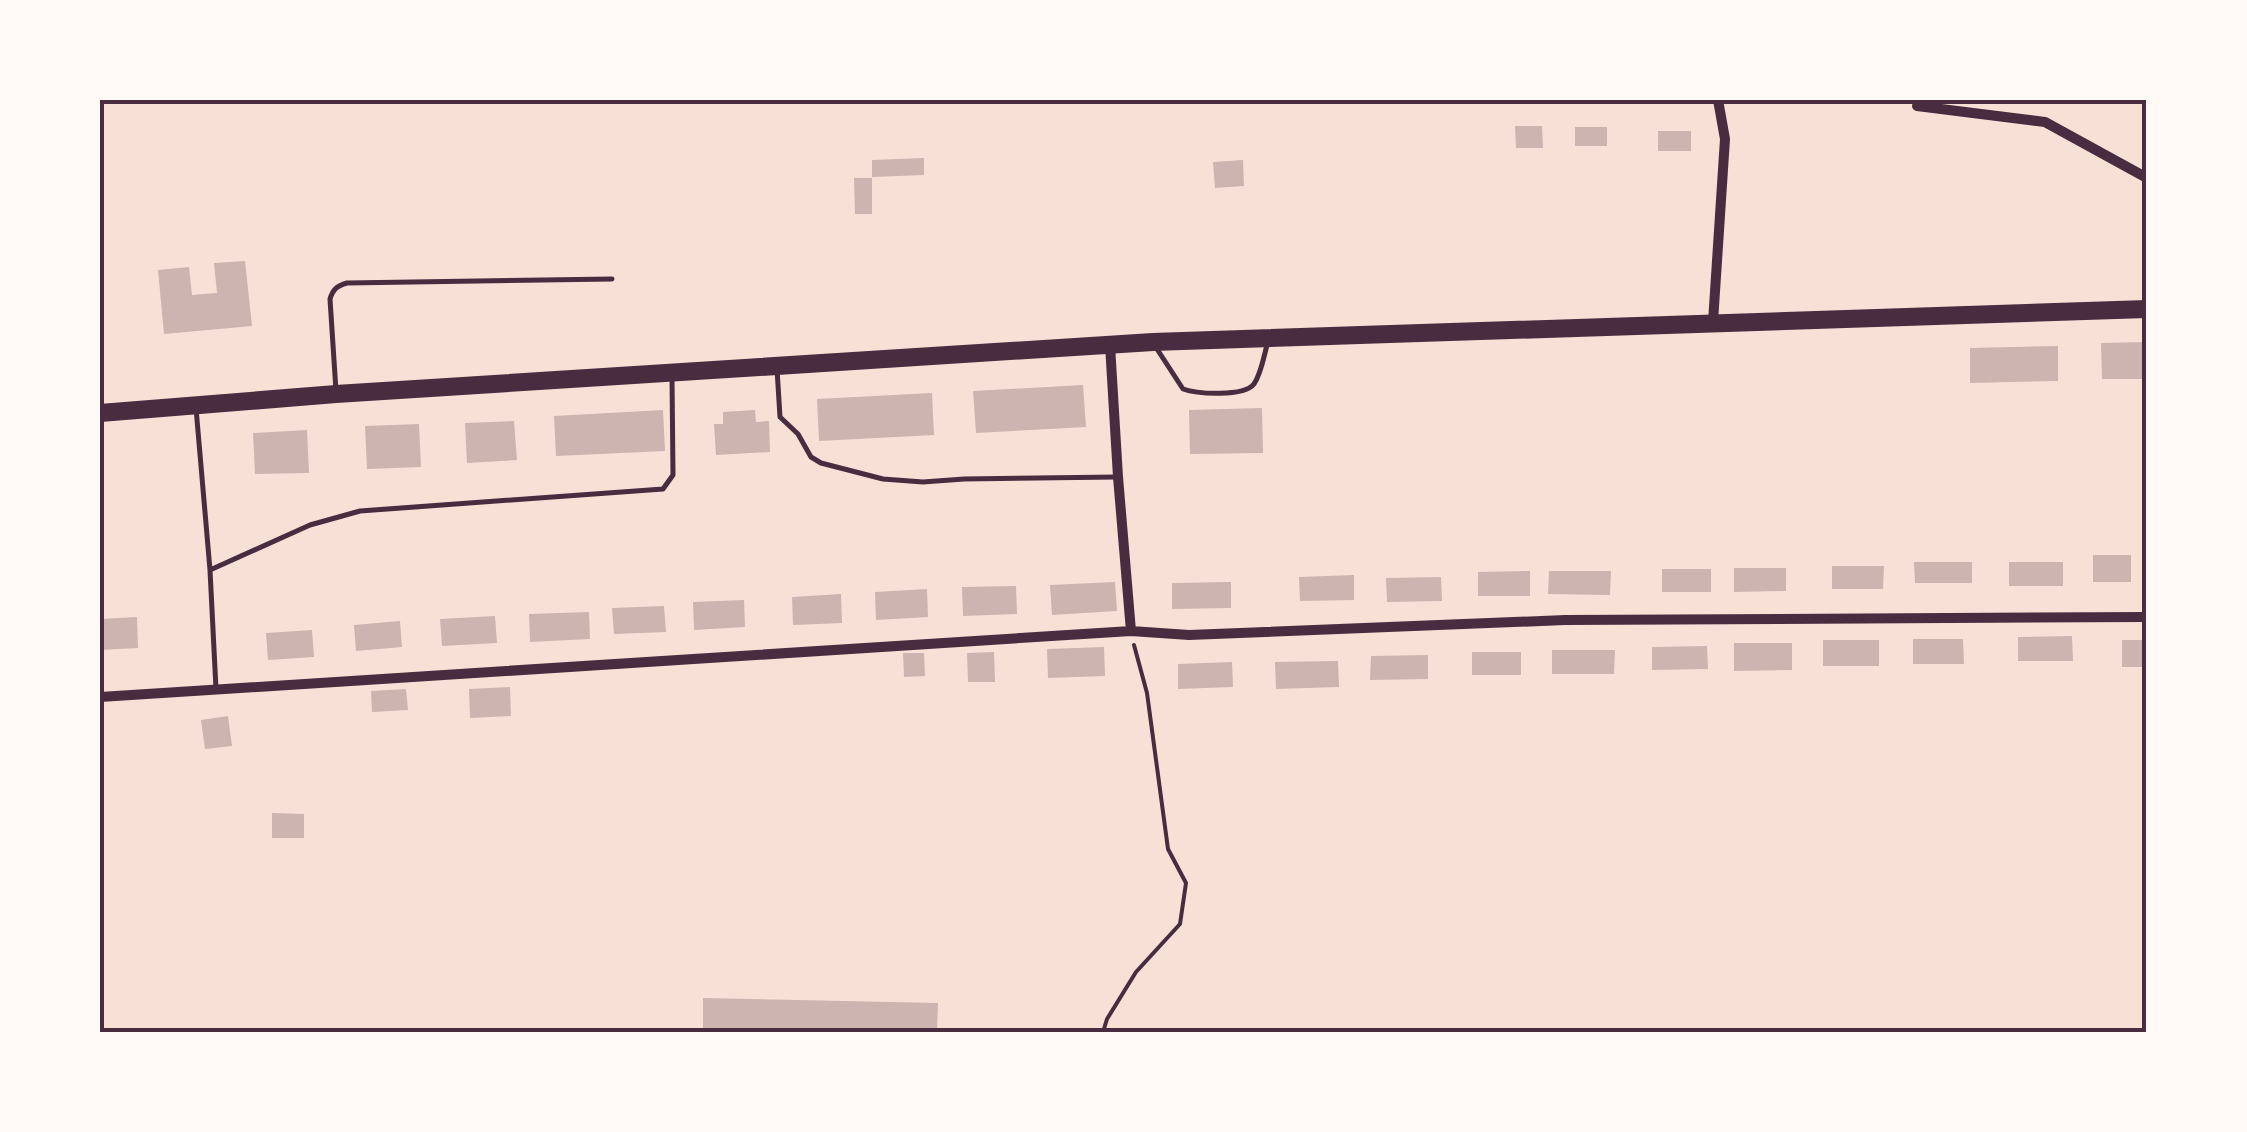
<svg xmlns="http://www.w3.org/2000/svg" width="2247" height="1132" font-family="'DM Sans',sans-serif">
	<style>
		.building { fill: #ccb4b1 }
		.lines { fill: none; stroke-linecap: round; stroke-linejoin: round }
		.path { stroke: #4a2c40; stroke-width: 4 }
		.service { stroke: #4a2c40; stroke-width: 5 }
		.minor { stroke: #4a2c40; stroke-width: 10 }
		.trunk { stroke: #4a2c40; stroke-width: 18 }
		.neatline { fill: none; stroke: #4a2c40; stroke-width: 4 }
	</style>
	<rect width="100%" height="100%" fill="#f7e1d7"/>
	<path class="building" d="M1515 126H1542L1543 148H1516Z
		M1575 127H1607V146H1575Z
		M1658 131H1691V151H1658Z
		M924 158V175L872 177V160Z
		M1243 160 1244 186 1215 188 1213 162Z
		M854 178H872V214H855Z
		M245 261 252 326 164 334 158 270 189 267 192 295 217 293 214 263Z
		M2147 342V379H2102L2101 343Z
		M2058 346V381L1970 383V348Z
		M1083 385 1086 427 976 433 973 391Z
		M932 393 934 435 819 441 817 399Z
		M1262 408 1263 453 1190 454 1189 410Z
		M663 410 665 451 556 456 554 416Z
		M755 410 756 422 769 421 770 452 716 455 714 424H723V412Z
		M514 421 517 460 467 463 465 423Z
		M419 424 421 467 367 469 365 426Z
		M307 430 309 473 255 474 253 433Z
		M2093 555H2131V582H2093Z
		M1914 562H1972V583H1915Z
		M2009 562H2063V586H2009Z
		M1832 566H1884L1883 589H1832Z
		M1734 568H1786V591L1734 592Z
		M1662 569H1711V592H1662Z
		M1530 571V596H1478V572Z
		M1549 571H1611L1610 595 1548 594Z
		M1354 575V600L1300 601 1299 577Z
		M1441 577 1442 601 1387 602 1386 578Z
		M1115 582 1117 611 1052 615 1050 585Z
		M1231 582V608L1172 609V583Z
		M1016 586 1017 614 963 616 962 587Z
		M927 589 928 617 876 620 875 592Z
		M841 594 842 623 793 625 792 597Z
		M744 600 745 627 694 630 693 602Z
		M664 606 666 632 614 634 612 608Z
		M589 612 590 639 530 642 529 614Z
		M495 616 497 643 442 646 440 619Z
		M137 617 138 648 100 650V619Z
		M400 621 402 647 356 651 354 625Z
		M312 630 314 657 268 660 266 633Z
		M2072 636 2073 661H2018V637Z
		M1913 639H1963L1964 664H1913Z
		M1823 640H1879V666H1823Z
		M2122 640H2147V667H2122Z
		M1734 643H1792V670L1734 671Z
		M1707 646 1708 669 1652 670V647Z
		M1104 647 1105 676 1048 678 1047 649Z
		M1552 650H1615L1614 674H1552Z
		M994 652 995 682H968L967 653Z
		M1472 652H1521V675H1472Z
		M903 653H924L925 676 904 677Z
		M1428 655V679L1370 680 1371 656Z
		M1338 661 1339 687 1276 689 1275 662Z
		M1232 662 1233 687 1178 689V664Z
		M510 687 511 716 470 718 469 689Z
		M406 689 408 710 372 712 371 691Z
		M228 716 232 746 205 749 201 720Z
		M272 813 304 814V838H272Z
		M703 998 938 1003 937 1032H703Z"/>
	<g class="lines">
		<path class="path" d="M1103 1032 1107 1019 1136 972 1180 924 1186 883 1168 849 1147 693 1134 645"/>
		<path class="service" d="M1157 349 1183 389C1197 394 1244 397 1254 384 1261 374 1264 356 1267 345
			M777 369 780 417 798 434 811 457 821 463 883 479 923 482 964 479 1117 477
			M336 391 330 299C333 289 337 286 347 283L612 279
			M196 408 210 570 216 689
			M210 570 310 525 360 511 663 489 673 475 672 377"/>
		<path class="minor" d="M1917 106 2045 122 2147 178
			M1713 322 1725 139 1718 100
			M1110 345 1118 477 1131 631
			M100 697 1131 631 1189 635 1565 620 2147 617"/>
		<path class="trunk" d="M100 413 336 394 1153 342 2147 309"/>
	</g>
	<rect width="2247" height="1132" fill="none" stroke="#fffaf5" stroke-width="205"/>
	<rect x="102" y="102" width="2042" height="928" class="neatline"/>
</svg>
